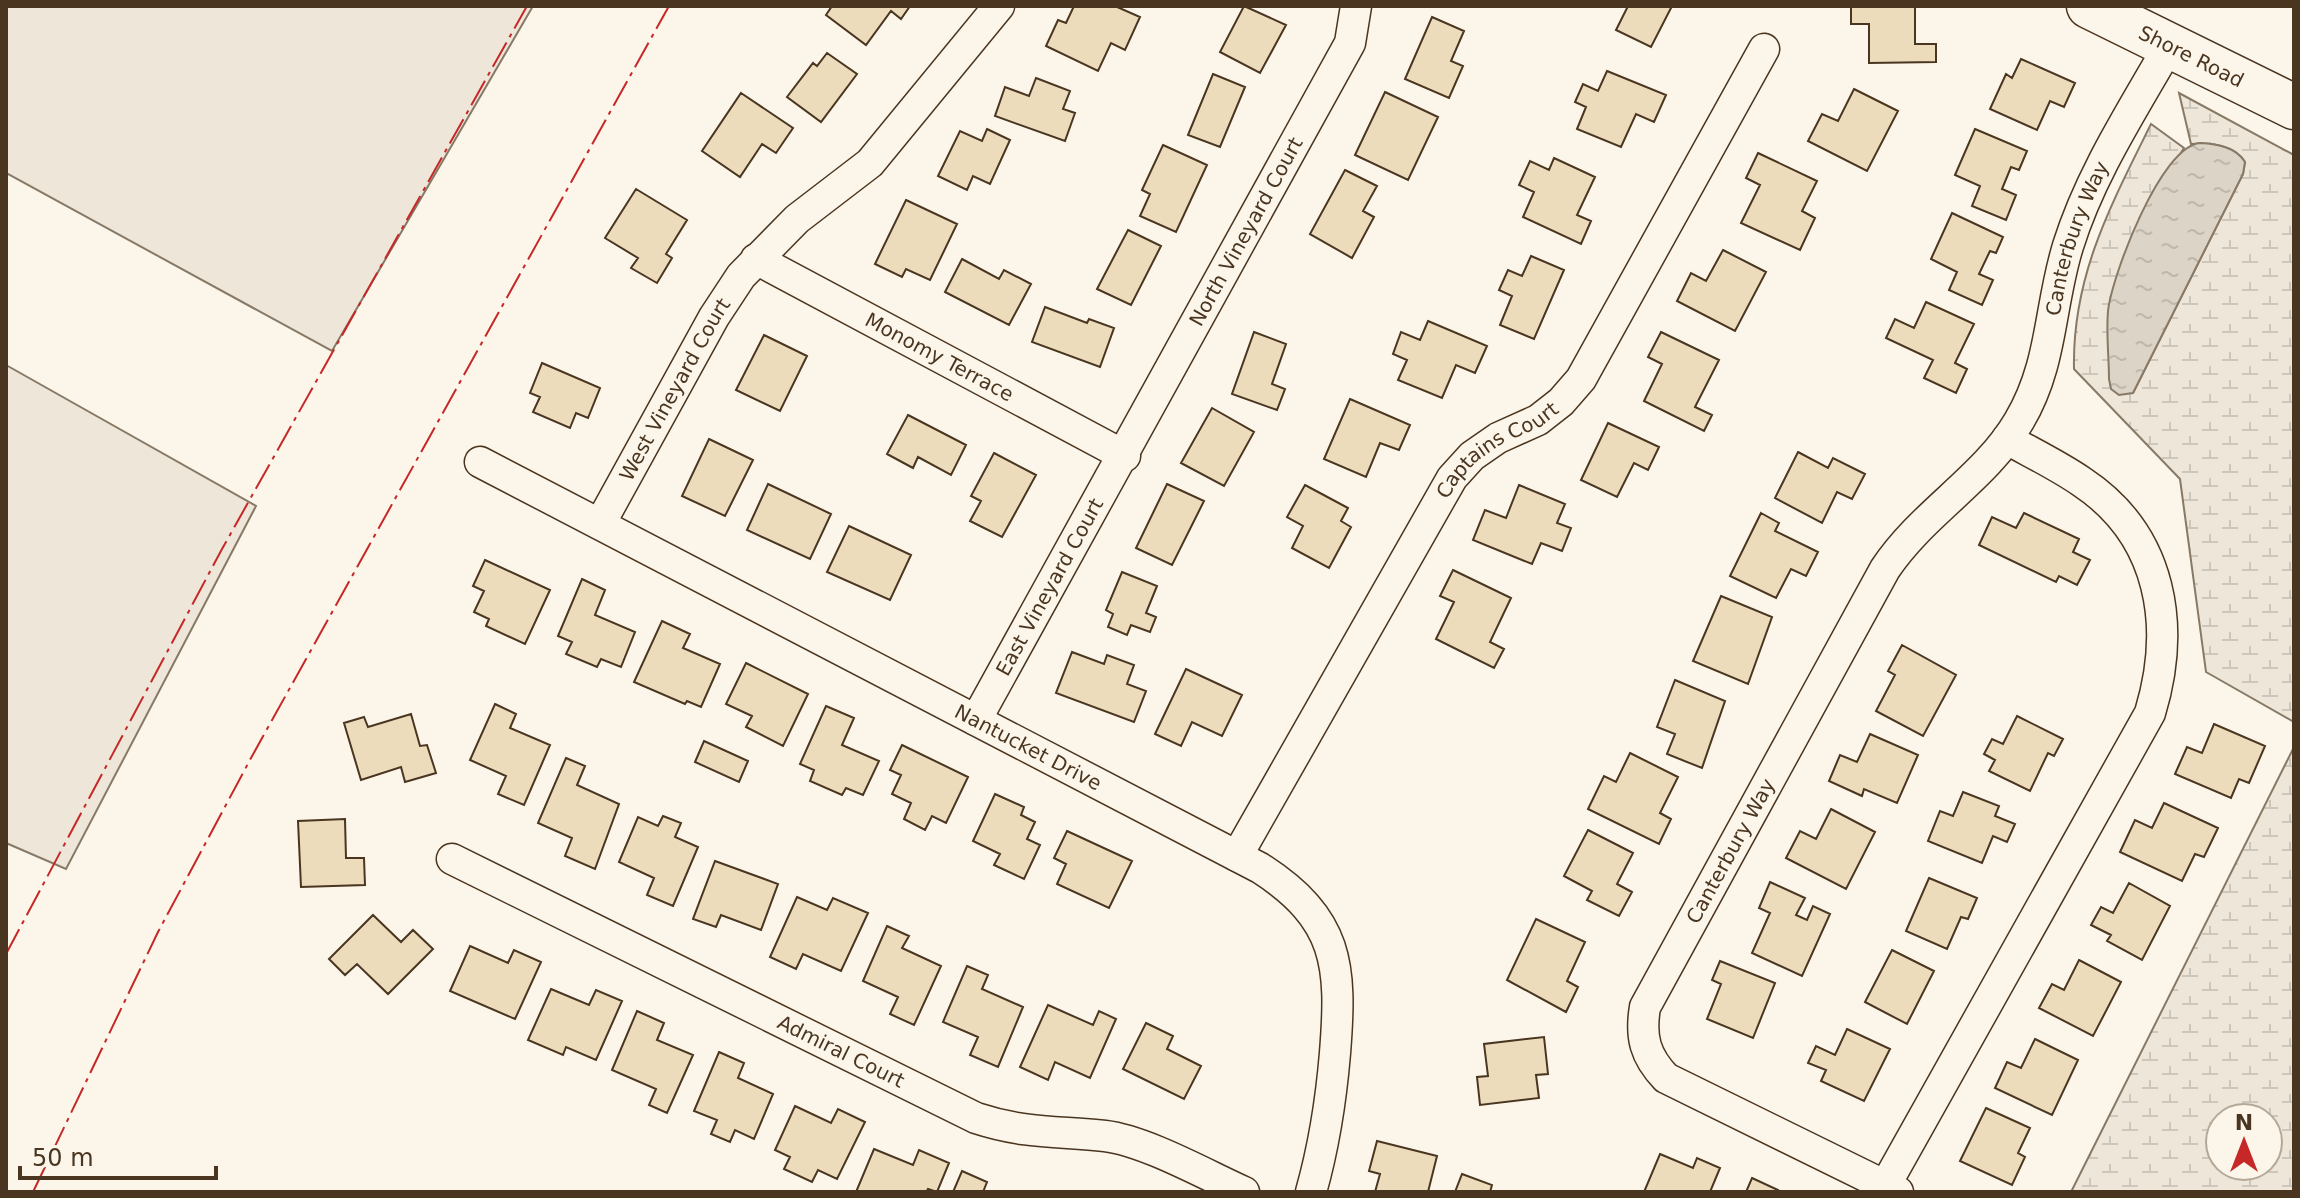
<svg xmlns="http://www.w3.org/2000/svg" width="2300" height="1198" font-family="'DejaVu Sans',sans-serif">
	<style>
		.green { fill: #ede6d9; stroke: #887966; stroke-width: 2 }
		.wetland { fill: url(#wetland-marsh); stroke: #887966; stroke-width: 2; fill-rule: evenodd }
		.water { fill: url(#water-ripples); stroke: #887966; stroke-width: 2 }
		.building { fill: #ecdcbc; stroke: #4a3520; stroke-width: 2 }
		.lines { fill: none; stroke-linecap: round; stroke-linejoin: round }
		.minor-casing { stroke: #4a3520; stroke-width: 33 }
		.highway-casing { stroke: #4a3520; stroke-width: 47 }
		.minor { stroke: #fbf6e9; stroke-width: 30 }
		.highway { stroke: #fbf6e9; stroke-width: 44 }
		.power { stroke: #c62828; stroke-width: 2; stroke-dasharray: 28 6 4 6; stroke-linecap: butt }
		.labels { text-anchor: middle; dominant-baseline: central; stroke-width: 6; stroke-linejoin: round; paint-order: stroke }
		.street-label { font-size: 20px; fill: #4a3520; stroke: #fbf6e9 }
	</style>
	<defs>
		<pattern id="wetland-marsh" width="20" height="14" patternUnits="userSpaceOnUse" patternTransform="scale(2)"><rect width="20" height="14" fill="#ede6d9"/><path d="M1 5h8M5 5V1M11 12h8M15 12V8" fill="none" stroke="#cdc6ba"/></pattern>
		<pattern id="water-ripples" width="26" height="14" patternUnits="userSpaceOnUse" patternTransform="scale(2)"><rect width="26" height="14" fill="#dcd4c6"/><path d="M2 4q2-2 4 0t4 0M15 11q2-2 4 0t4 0" fill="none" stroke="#beb7aa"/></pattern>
	</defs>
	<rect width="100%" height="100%" fill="#fbf6e9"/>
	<path class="green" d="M6 6H533L332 351 6 173Z
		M6 365 256 506 66 869 6 843Z"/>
	<path class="wetland" d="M2179 93 2294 155V722L2206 672 2180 479 2074 369C2072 276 2111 205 2151 124L2184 148 2139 219 2133 393 2243 174 2245 162C2235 145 2210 142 2191 144Z
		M2294 747V1192H2071ZM2220 1118H2268V1166H2220Z"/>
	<path class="water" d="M2200 143C2217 144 2236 147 2245 162L2243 174 2133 393 2119 395 2111 389 2109 379C2109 357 2106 333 2108 311 2112 275 2161 146 2200 143Z"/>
	<path class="building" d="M832 6H910L901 19 891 11 866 45 826 15Z
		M1074 6H1115L1140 17 1125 50 1111 43 1098 71 1046 46 1058 20 1066 23Z
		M1244 6 1286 25 1260 73 1220 52Z
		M1628 6H1672L1651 47 1616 30Z
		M1851 6H1915V44H1936V62L1869 63V24H1851Z
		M1432 17 1464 31 1451 61 1463 66 1449 98 1405 79Z
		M827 53 857 74 821 122 787 97 813 63 817 66Z
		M2021 59 2075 83 2064 107 2050 101 2037 130 1990 109 2006 74 2012 78Z
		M1607 71 1666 95 1654 122 1636 114 1621 147 1577 129 1586 107 1575 102 1583 84 1598 91Z
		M1213 74 1245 87 1220 147 1188 135Z
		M1036 78 1070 91 1063 109 1075 113 1065 141 995 116 1005 87 1029 96Z
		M1854 89 1898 111 1867 171 1808 141 1822 114 1838 121Z
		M1385 92 1438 117 1408 180 1355 155Z
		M741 93 793 128 776 153 762 144 740 177 702 151Z
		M987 129 1010 140 990 184 973 176 967 190 938 176 960 131 982 141Z
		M1975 129 2027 151 2019 170 2011 167 2002 189 2016 195 2006 220 1972 206 1980 186 1955 175Z
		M1163 145 1207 165 1176 232 1140 216 1150 194 1142 190Z
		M1758 153 1817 181 1802 211 1815 218 1800 250 1741 223 1760 185 1746 178Z
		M1554 158 1595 177 1577 215 1591 221 1581 244 1523 217 1534 192 1519 185 1530 161 1549 170Z
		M1345 170 1377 186 1363 211 1374 217 1352 258 1310 234Z
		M636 189 687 220 666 254 672 258 657 283 631 268 638 258 605 238Z
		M906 200 957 224 930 280 906 269 902 277 875 264Z
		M1952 213 2003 237 1996 253 1990 251 1979 274 1993 280 1982 305 1949 290 1957 272 1931 259Z
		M1128 230 1161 246 1131 305 1097 289Z
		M1723 250 1766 272 1735 331 1677 301 1691 273 1706 281Z
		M1531 256 1564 270 1534 339 1500 325 1512 296 1499 290 1508 270 1522 276Z
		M962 259 999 279 1004 270 1031 284 1009 325 945 292Z
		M1926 302 1974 324 1955 363 1967 369 1956 393 1924 378 1933 360 1886 338 1895 319 1914 328Z
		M1045 307 1087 323 1089 319 1114 328 1100 367 1032 342Z
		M1428 321 1487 346 1475 373 1456 365 1442 398 1398 380 1407 360 1393 354 1401 332 1420 340Z
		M1254 332 1286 344 1272 384 1285 389 1277 410 1232 394Z
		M1661 332 1719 360 1695 407 1712 415 1704 431 1644 401 1662 364 1648 357Z
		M764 335 807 356 780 411 736 390Z
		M542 363 600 388 588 418 576 413 570 428 533 412 540 397 530 393Z
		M1350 399 1410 425 1399 450 1380 443 1366 477 1324 459Z
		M1212 408 1254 432 1224 486 1181 463Z
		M908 415 966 445 951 475 918 457 913 468 887 454Z
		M1608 423 1659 447 1648 470 1634 463 1617 497 1581 480Z
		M709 439 753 460 725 516 682 496Z
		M1798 452 1828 468 1833 458 1865 474 1852 499 1837 492 1822 523 1775 498Z
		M994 453 1036 475 1002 537 970 521 981 501 971 496Z
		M768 484 831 514 810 559 747 530Z
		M1167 484 1204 501 1172 565 1136 548Z
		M1305 485 1348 508 1341 521 1351 527 1329 568 1292 548 1303 526 1287 517Z
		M1519 485 1565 504 1557 523 1571 528 1562 551 1541 543 1532 564 1473 540 1485 510 1506 518Z
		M1761 513 1779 523 1775 531 1818 552 1806 576 1791 569 1776 598 1730 576Z
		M2024 513 2079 539 2073 552 2090 560 2077 585 2059 576 2056 582 1979 545 1992 517 2016 528Z
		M849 526 911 555 890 600 827 572Z
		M485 560 550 590 525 644 486 626 489 619 474 612 484 591 473 586Z
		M1453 570 1511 598 1490 642 1504 649 1494 668 1436 639 1454 602 1440 596Z
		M1122 572 1157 586 1146 613 1156 617 1150 632 1131 625 1127 635 1108 627 1113 614 1106 610Z
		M582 579 605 590 595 615 635 632 621 667 601 659 597 667 566 654 572 642 558 636Z
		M1721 596 1772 617 1748 684 1693 661Z
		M662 621 690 634 683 648 720 664 701 707 687 701 685 704 634 682Z
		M1902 645 1956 675 1923 736 1876 711 1895 675 1888 671Z
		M1072 652 1104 664 1107 655 1134 665 1127 684 1146 691 1134 722 1056 693Z
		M746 663 808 694 783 746 746 727 752 716 726 704Z
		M1186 669 1242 695 1222 736 1192 722 1181 746 1155 734Z
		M1675 680 1725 701 1702 768 1667 754 1675 734 1657 727Z
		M495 704 516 714 510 728 550 745 524 805 498 794 506 776 470 760Z
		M826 706 854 718 842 745 879 761 863 795 846 788 842 795 810 781 814 770 800 764Z
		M411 714 420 746 427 745 436 773 405 782 401 767 361 780 344 723 364 717 368 727Z
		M2017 716 2063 739 2054 756 2048 753 2030 791 1989 771 1995 760 1984 754 1992 739 2003 744Z
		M2214 724 2265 746 2249 783 2239 779 2231 798 2175 774 2187 747 2202 753Z
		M1870 734 1918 755 1897 803 1864 789 1862 796 1829 781 1840 755 1857 762Z
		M704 741 748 761 739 782 695 762Z
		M902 745 968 777 946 823 932 816 925 830 904 819 911 803 892 794 901 775 890 770Z
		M1630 753 1678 777 1660 813 1671 819 1659 844 1588 809 1604 776 1616 782Z
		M566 758 585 766 577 785 619 804 595 869 565 856 572 838 538 823Z
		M1963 792 1999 806 1995 816 2015 824 2007 842 1993 836 1982 863 1928 841 1940 811 1953 816Z
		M995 794 1024 807 1021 815 1035 822 1027 839 1040 845 1024 879 994 865 1000 854 973 841Z
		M2164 803 2218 828 2204 857 2195 854 2182 881 2120 852 2135 820 2152 828Z
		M1831 809 1875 832 1846 889 1786 858 1800 831 1816 839Z
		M663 816 681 823 675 837 698 847 673 906 647 895 654 878 619 862 638 817 658 826Z
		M345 819 346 858H364L365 885 301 887 298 821Z
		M1588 830 1633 853 1617 884 1632 892 1619 916 1587 900 1592 891 1564 876Z
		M1067 831 1132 861 1109 908 1057 884 1066 864 1054 858Z
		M715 861 778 884 761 930 721 915 716 927 693 919Z
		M1929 878 1977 898 1968 919 1961 917 1947 949 1906 931Z
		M1770 882 1805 898 1796 915 1807 920 1813 906 1830 914 1802 976 1752 953 1770 913 1759 908Z
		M2129 883 2170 906 2142 960 2107 941 2111 935 2091 925 2101 907 2113 913Z
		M797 897 827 910 833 898 868 913 841 971 803 954 796 969 770 957Z
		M373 915 401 942 413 930 433 949 388 994 357 964 345 975 329 959Z
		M1536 919 1585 942 1567 981 1578 987 1566 1012 1507 980Z
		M887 926 909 936 902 948 941 966 914 1025 890 1014 898 997 863 981Z
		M470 946 508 963 514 950 541 962 515 1019 450 991Z
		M1892 950 1934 971 1907 1024 1865 1002Z
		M2079 960 2121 982 2093 1036 2039 1008 2052 984 2064 990Z
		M1720 961 1775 983 1753 1038 1707 1019 1721 984 1712 980Z
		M967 966 988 975 982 989 1023 1007 998 1067 970 1055 978 1037 943 1022Z
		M551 989 589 1005 596 990 622 1001 596 1060 566 1047 563 1055 528 1040Z
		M1048 1005 1093 1025 1099 1011 1116 1019 1090 1078 1055 1062 1048 1080 1020 1067Z
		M637 1011 664 1023 657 1040 693 1055 667 1113 649 1105 656 1089 612 1070Z
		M1146 1023 1173 1036 1167 1049 1201 1066 1184 1099 1123 1069Z
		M1847 1029 1890 1049 1864 1101 1821 1081 1826 1070 1808 1063 1816 1046 1835 1055Z
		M1544 1037 1548 1074 1536 1075 1539 1098 1480 1105 1477 1077 1488 1076 1484 1044Z
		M2035 1039 2078 1060 2052 1115 1995 1088 2007 1062 2021 1068Z
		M719 1052 744 1063 738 1078 773 1094 754 1139 735 1130 730 1142 711 1134 717 1120 694 1111Z
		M795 1106 831 1123 838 1109 865 1122 837 1179 818 1170 812 1182 784 1169 790 1157 775 1150Z
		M1986 1108 2030 1128 2018 1153 2025 1157 2012 1185 1960 1161Z
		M1377 1141 1437 1156 1428 1192H1375L1380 1174 1369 1171Z
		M874 1149 913 1165 919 1150 949 1163 937 1192 928 1189 926 1192H856Z
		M1660 1154 1693 1168 1697 1158 1720 1168 1710 1192H1644Z
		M962 1171 987 1182 983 1192H953Z
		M1462 1174 1492 1185 1490 1192H1455Z
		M1752 1178 1778 1190 1777 1192H1746Z"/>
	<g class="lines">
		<g class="minor-casing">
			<g id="minor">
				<path id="s1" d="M756 259 1125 456"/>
				<path id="s2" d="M480 462 1260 868C1339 919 1342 965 1335 1053 1331 1101 1324 1146 1311 1192"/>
				<path id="s3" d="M600 524 714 317 741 276 797 219 870 163 999 6"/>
				<path id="s4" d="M976 720 1350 43 1356 6"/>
				<path id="s5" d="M1237 856 1452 478 1472 456 1498 438 1538 420 1561 402 1581 379 1764 49"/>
				<path id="s6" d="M452 859 976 1118C1025 1134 1057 1131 1105 1136 1146 1141 1206 1175 1244 1192"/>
				<path d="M1885 1186 2150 713C2176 627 2163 536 2082 482 2059 466 2032 453 2007 439"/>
				<path id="s7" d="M1898 1192 1666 1078C1645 1056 1640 1037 1645 1007L1885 569C1923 512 1985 479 2019 421 2053 364 2049 307 2068 246 2090 175 2132 111 2169 46"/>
			</g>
		</g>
		<g class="highway-casing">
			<g id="highway">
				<path id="s8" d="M2089 6 2294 107"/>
			</g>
		</g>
		<use href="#minor" class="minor"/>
		<use href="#highway" class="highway"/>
		<path class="power" d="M6 954 222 549 527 6
			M33 1192 158 932 251 758 669 6"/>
	</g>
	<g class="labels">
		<g class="street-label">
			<text stroke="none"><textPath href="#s8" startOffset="114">Shore Road</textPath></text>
			<text stroke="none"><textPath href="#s4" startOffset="558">North Vineyard Court</textPath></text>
			<text stroke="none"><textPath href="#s7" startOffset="1228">Canterbury Way</textPath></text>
			<text stroke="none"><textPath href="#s1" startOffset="208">Monomy Terrace</textPath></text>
			<text stroke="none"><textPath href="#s3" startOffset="154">West Vineyard Court</textPath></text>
			<text stroke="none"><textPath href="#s5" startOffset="488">Captains Court</textPath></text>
			<text stroke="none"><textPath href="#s4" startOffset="152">East Vineyard Court</textPath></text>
			<text stroke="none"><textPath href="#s2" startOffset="618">Nantucket Drive</textPath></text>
			<text stroke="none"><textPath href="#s7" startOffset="514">Canterbury Way</textPath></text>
			<text stroke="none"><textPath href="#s6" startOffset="434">Admiral Court</textPath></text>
		</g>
	</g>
	<rect width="2300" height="1198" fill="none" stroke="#4a3520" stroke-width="16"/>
	<g transform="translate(2244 1142)"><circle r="38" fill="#fbf6e9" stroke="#b4a999" stroke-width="2"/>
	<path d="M0-6L14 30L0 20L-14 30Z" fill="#c62828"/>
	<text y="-12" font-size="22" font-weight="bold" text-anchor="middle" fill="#4a3520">N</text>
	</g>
	<path d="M20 1166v12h196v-12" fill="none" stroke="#4a3520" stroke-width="4"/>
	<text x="32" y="1166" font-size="24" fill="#4a3520" stroke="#fbf6e9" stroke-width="6" paint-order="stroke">50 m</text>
</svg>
